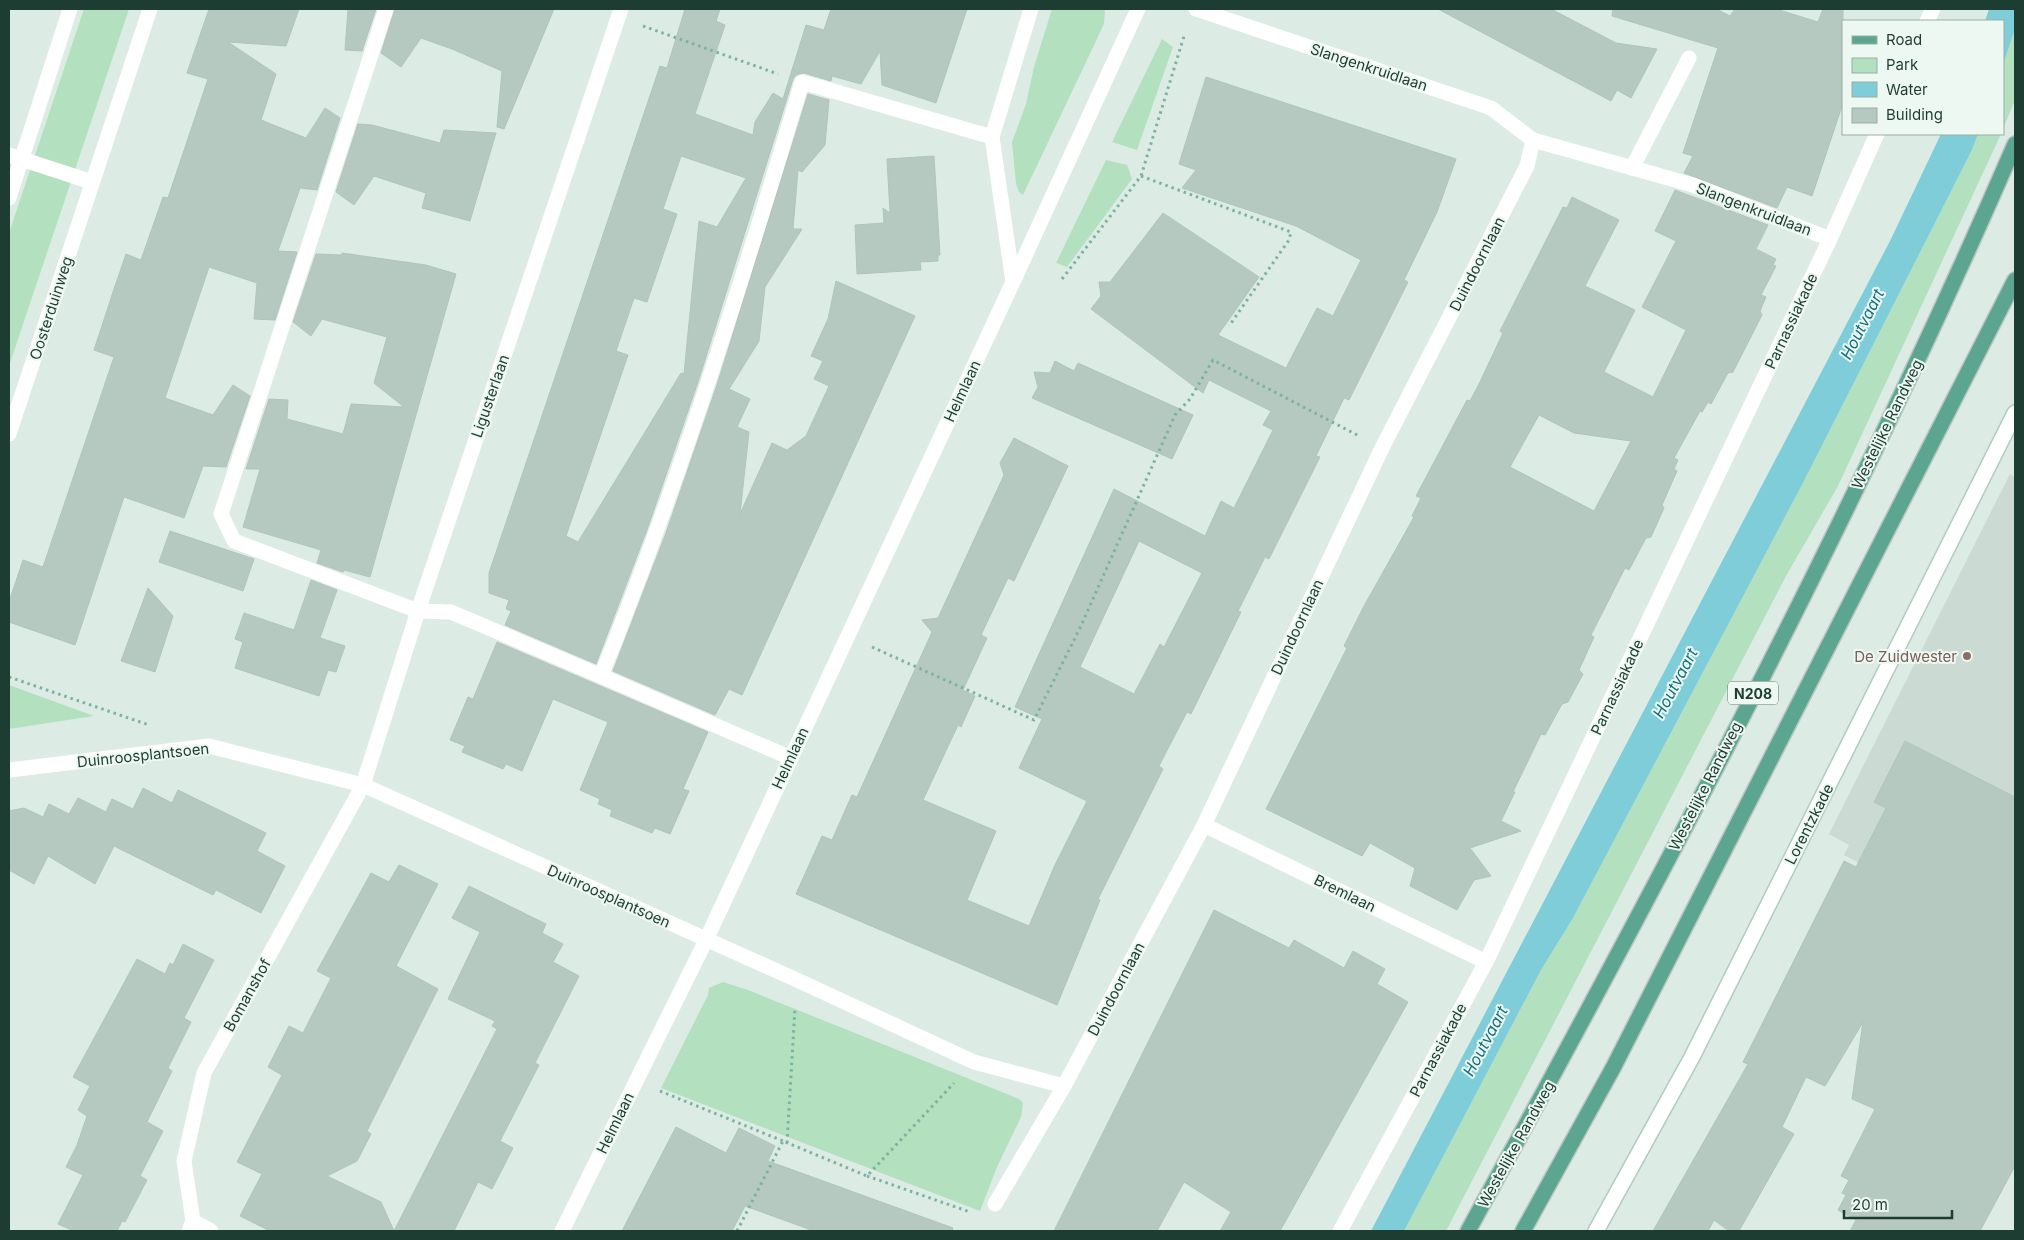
<svg xmlns="http://www.w3.org/2000/svg" width="2024" height="1240" font-family="Inter,sans-serif">
	<style>
		.built { fill: #cbdbd4 }
		.green { fill: #b3e0be }
		.water { fill: #7ecdd8 }
		.building { fill: #b5c9c0; stroke: #afc5bc; fill-rule: evenodd }
		.lines { fill: none; stroke-linecap: round; stroke-linejoin: round }
		.secondary-casing { stroke: #afccc1; stroke-width: 18 }
		.primary-casing { stroke: #bbc5c2; stroke-width: 18 }
		.path { stroke: #7ab39f; stroke-width: 3; stroke-dasharray: 2.5 4; stroke-linecap: butt }
		.lane { stroke: #fff; stroke-width: 15 }
		.street { stroke: #fff; stroke-width: 15 }
		.secondary { stroke: #fff; stroke-width: 15 }
		.primary { stroke: #5ca691; stroke-width: 15 }
		.education-dot { fill: #8d6e63; stroke: #eef8f2; stroke-width: 2 }
		.labels { text-anchor: middle; dominant-baseline: central; stroke-width: 4; stroke-linejoin: round; paint-order: stroke }
		.shield { fill: #eef8f2; stroke: #5c756c; stroke-width: 1 }
		.shield-label { font-size: 14px; font-weight: bold; fill: #1d3d33 }
		.street-label { font-size: 15px; fill: #1d3d33; stroke: #eef8f2 }
		.education-label { font-size: 15px; fill: #785e54; stroke: #eef8f2; text-anchor: end }
		.water-label { font-size: 16px; font-style: italic; fill: #11707f; stroke: #eef8f2 }
	</style>
	<rect width="100%" height="100%" fill="#ddebe5"/>
	<path class="built" d="M2010 474 2015 477V893L1988 879 1968 920 1844 855 1849 845 1829 834Z"/>
	<path class="green" d="M84 9H129L9 366V233Z
		M1052 9H1105L1104 24 1023 195 1019 192 1016 184 1012 142 1026 104 1034 67Z
		M2015 29V100L2003 129V65Z
		M1162 39 1173 47 1137 150 1112 142Z
		M1978 134H2001L1838 486 1786 576 1446 1231H1404L1541 970 1573 918 1804 481 1972 150Z
		M1106 160 1127 165 1132 179 1067 267 1056 263Z
		M9 685 94 716 9 729Z
		M723 982 748 990 1019 1099 1023 1103 1021 1117 997 1167 980 1211 661 1088 708 995 709 988Z"/>
	<path class="water" d="M1989 9H2015V29L2003 65V21H1985Z
		M1941 134H1978L1972 150 1804 481 1573 918 1541 970 1404 1231H1371L1890 241Z"/>
	<path class="building" d="M209 9H299L286 46 228 42 276 74 261 120 306 138 325 108 340 118 317 190 300 188 278 251 297 252 275 320 254 319 257 283 209 267 165 398 213 415 233 385 250 396 226 467 203 466 184 518 124 497 75 645 9 622V602L23 560 43 567 114 357 94 350 114 289 126 254 141 260 163 197 168 198 208 79 187 73Z
		M348 9H376L362 51 345 50Z
		M395 9H554L504 129 497 127 502 71 452 49 421 38 401 67 381 53Z
		M685 9H720L716 21 725 25 695 114 753 135 755 122 773 93 783 99 806 25 824 30 831 9H967L936 103 882 85 880 51 861 84 832 76 831 81 804 73 796 75 793 79 699 379 648 527 596 664 505 625 511 611 506 609 509 600 489 593V573L660 66 667 68ZM681 156 746 178 717 227 699 221 684 374 681 373 578 542 566 536 628 355 616 351 634 298 647 302 677 214 663 209Z
		M1438 9H1551L1616 43 1657 49 1631 98 1617 90 1611 101Z
		M1613 9H1716L1730 16 1735 9H1776L1818 22 1823 9H1843V103L1812 196 1787 187 1777 208 1684 173 1693 156 1683 153 1718 48 1612 16Z
		M1206 77 1456 159 1437 212 1404 280 1408 282 1349 400 1344 398 1316 456 1320 457 1269 559 1265 557 1238 611 1241 612 1191 714 1187 712 1159 766 1163 769 1098 899 1100 900 1057 1005 796 894 822 836 832 840 852 795 857 797 932 632 922 620 938 618 1004 475 1000 463 1014 438 1068 466 1014 581 1008 578 981 635 987 638 963 690 975 696 961 727 958 725 923 800 996 831 967 900 1029 926 1055 865 1087 801 1019 768 1042 719 1015 707 1114 489 1205 536 1221 501 1234 508 1273 430 1263 425 1271 411 1209 380 1203 393 1091 309 1101 296 1099 282H1110L1163 213 1259 277 1218 335 1286 368 1317 308 1333 316 1361 260 1296 226 1182 188 1196 170 1179 164ZM1139 541 1202 573 1164 647 1160 644 1134 694 1080 667Z
		M808 94 829 100 825 145 802 172 798 170 793 229H802L765 287 759 341 729 389 750 399 737 427 749 432 740 514 772 443 787 450 806 436 829 386 814 379 823 361 811 356 828 319 836 281 915 316 742 695 729 689 715 715 613 671 666 533 717 385Z
		M358 124 372 125 440 143 444 130 496 133 470 221 422 208 426 193 374 176 354 205 336 192Z
		M934 156 940 255H938V261L920 262 921 270 857 274 855 225 884 223 883 208 890 213 887 159Z
		M1675 190 1768 225 1756 249 1776 259 1773 265 1776 266 1761 295 1766 297 1760 311 1762 315 1733 372 1728 373 1711 404 1708 402 1702 412 1700 411 1674 458 1678 460 1674 469 1677 471 1662 505 1664 508 1651 537 1646 538 1629 570 1625 568 1591 635 1594 637 1579 670 1583 674 1568 702 1562 704 1545 735 1541 734 1513 792H1515L1501 821 1521 831 1470 848 1491 876 1474 880 1457 910 1410 886 1415 868 1370 843 1362 856 1266 809 1347 648 1344 646 1364 606 1414 517 1412 516 1421 498 1416 496 1467 400 1470 401 1479 384 1503 333 1500 331 1563 207 1567 208 1572 197 1619 220 1585 286 1635 310 1604 372 1653 397 1686 330 1642 307 1676 241 1655 231ZM1539 415 1574 433 1631 441 1594 511 1510 467Z
		M342 253 426 265 456 274 370 577 344 570 343 572 317 563 321 550 243 527 260 469H246L269 399 288 400 287 419 343 434 351 404 404 407 374 383 387 337 322 319 311 336 293 322 316 254 342 255Z
		M1055 361 1074 371 1078 363 1193 415 1172 459 1032 398 1038 387 1034 372 1050 373Z
		M170 531 254 559 243 591 159 562Z
		M311 580 337 590 320 638 345 646 336 672 328 670 319 696 235 668 243 642 235 639 244 613 294 630Z
		M148 588 173 616 155 672 121 661Z
		M497 642 708 732 683 789 689 791 670 834 655 828 652 833 610 816 612 810 598 804 600 799 580 790 608 722 553 699 522 771 506 764 503 769 462 752 465 746 450 740 468 697 473 699Z
		M1905 741 2015 797V1166L1980 1231H1850L1856 1220 1838 1210 1846 1195 1842 1193 1849 1180 1841 1176 1875 1109 1852 1099 1863 1022 1825 1086 1806 1077 1782 1127 1794 1134 1739 1231H1729L1714 1220 1708 1231H1653L1748 1064 1743 1062 1844 861 1856 867 1886 808 1874 802Z
		M143 788 172 803 178 790 266 833 257 851 285 866 261 913 216 890 213 895 114 846 95 884 48 856 34 884 9 870V811L24 808 43 817 49 804 69 814 78 798 106 812 112 799 133 809Z
		M399 865 438 884 396 966 438 989 367 1131 371 1134 357 1161 327 1176 381 1202 394 1231 497 1029 492 1026 495 1021 448 999 480 932 452 918 469 886 546 924 542 933 563 944 553 962 579 976 535 1063 539 1065 500 1141 513 1148 492 1189 478 1182 454 1231H270L240 1216 262 1174 237 1162 282 1075 268 1067 289 1026 303 1033 331 978 317 971 371 873 389 882Z
		M1214 910 1289 948 1294 940 1344 968 1353 951 1385 969 1377 984 1408 1002 1280 1231H1220L1231 1212 1184 1182 1157 1231H1054Z
		M183 944 214 960 184 1018 191 1022 168 1068 172 1071 147 1122 163 1131 140 1176 147 1180 125 1222 122 1221 117 1231H74L58 1224 83 1175 66 1167 77 1145 87 1116 78 1110 90 1086 73 1077 137 959 165 974 170 963 173 965Z
		M676 1127 726 1153 739 1128 775 1146 768 1161 953 1228 952 1231H814L745 1206 732 1231H622Z"/>
	<g class="lines">
		<g class="secondary-casing">
			<path id="secondary" d="M1596 1231 1692 1057 2015 413"/>
		</g>
		<g class="primary-casing">
			<path id="primary" d="M1468 1231C1663 875 1854 516 2015 144
				M1523 1231 1613 1068 2015 280"/>
		</g>
		<path class="path" d="M643 26 778 74
			M1141 176 1291 232 1289 240 1229 326
			M1062 279 1141 176 1185 33
			M872 647 1034 720 1080 628 1175 415 1190 399 1213 360 1359 436
			M9 677 149 725
			M660 1091 783 1141
			M787 1143 795 1008
			M867 1176 970 1212
			M737 1231 783 1141 867 1176 954 1083"/>
		<path class="lane" d="M386 9 221 514 234 541 418 611 451 612 601 676
			M1632 168 1689 58
			M791 758 601 676C679 483 742 282 802 82L992 137"/>
		<path class="street" d="M1196 9 1491 108 1533 140 1693 185 1830 239
			M1927 21 1933 9
			M9 155 92 182
			M9 198 70 9
			M1013 282 992 137 1031 9
			M9 434 150 9
			M9 770 209 746 363 785 797 980 974 1062 1064 1086
			M1204 825 1486 962
			M995 1204 1064 1086 1204 825 1382 448 1527 166 1533 140
			M193 1221 211 1231
			M189 1231 193 1221 184 1161 204 1073 363 785 418 611 621 9
			M562 1231 706 940 1013 282 1138 9
			M1340 1231 1486 962 1830 239 1877 134"/>
		<use href="#secondary" class="secondary"/>
		<use href="#primary" class="primary"/>
	</g>
	<circle class="education-dot" cx="1967" cy="656" r="5"/>
	<g class="labels">
		<rect class="shield" x="1728" y="681.5" width="50" height="23" rx="4"/>
		<g class="shield-label">
			<text x="1753" y="693">N208</text>
		</g>
		<g class="street-label">
			<text transform="translate(1369 67) rotate(18)">Slangenkruidlaan</text>
			<text transform="translate(1754 209) rotate(21)">Slangenkruidlaan</text>
			<text transform="translate(1477 264) rotate(-63)">Duindoornlaan</text>
			<text transform="translate(51 308) rotate(-72)">Oosterduinweg</text>
			<text transform="translate(1791 321) rotate(-65)">Parnassiakade</text>
			<text transform="translate(962 391) rotate(-65)">Helmlaan</text>
			<text transform="translate(490 396) rotate(-71)">Ligusterlaan</text>
			<text transform="translate(1887 424) rotate(-64)">Westelijke Randweg</text>
			<text transform="translate(1297 627) rotate(-65)">Duindoornlaan</text>
			<text transform="translate(1617 687) rotate(-65)">Parnassiakade</text>
			<text transform="translate(143 755) rotate(-6)">Duinroosplantsoen</text>
			<text transform="translate(790 758) rotate(-65)">Helmlaan</text>
			<text transform="translate(1705 786) rotate(-63)">Westelijke Randweg</text>
			<text transform="translate(1809 824) rotate(-63)">Lorentzkade</text>
			<text transform="translate(1345 893) rotate(26)">Bremlaan</text>
			<text transform="translate(609 896) rotate(24)">Duinroosplantsoen</text>
			<text transform="translate(1116 989) rotate(-62)">Duindoornlaan</text>
			<text transform="translate(247 995) rotate(-61)">Bomanshof</text>
			<text transform="translate(1438 1050) rotate(-62)">Parnassiakade</text>
			<text transform="translate(615 1123) rotate(-64)">Helmlaan</text>
			<text transform="translate(1516 1144) rotate(-61)">Westelijke Randweg</text>
		</g>
		<g class="education-label">
			<text x="1957" y="656">De Zuidwester</text>
		</g>
		<g class="water-label">
			<text transform="translate(1862 324) rotate(-63)">Houtvaart</text>
			<text transform="translate(1675 683) rotate(-62)">Houtvaart</text>
			<text transform="translate(1485 1041) rotate(-62)">Houtvaart</text>
		</g>
	</g>
	<rect width="2024" height="1240" fill="none" stroke="#1d3d33" stroke-width="20"/>
	<rect x="1842" y="20" width="162" height="115" fill="#eef8f2" stroke="#9aada6"/>
	<rect x="1852" y="36" width="25" height="8" fill="#5ca691" stroke="#9aada6"/>
	<text x="1886" y="45" font-size="15" fill="#1d3d33">Road</text>
	<rect x="1852" y="58" width="25" height="15" fill="#b3e0be" stroke="#9aada6"/>
	<text x="1886" y="70" font-size="15" fill="#1d3d33">Park</text>
	<rect x="1852" y="82" width="25" height="15" fill="#7ecdd8" stroke="#9aada6"/>
	<text x="1886" y="95" font-size="15" fill="#1d3d33">Water</text>
	<rect x="1852" y="108" width="25" height="15" fill="#b5c9c0" stroke="#9aada6"/>
	<text x="1886" y="120" font-size="15" fill="#1d3d33">Building</text>
	<path d="M1844 1210v8h108v-8" fill="none" stroke="#1d3d33" stroke-width="2.5"/>
	<text x="1852" y="1210" font-size="15" fill="#1d3d33" stroke="#eef8f2" stroke-width="4" paint-order="stroke">20 m</text>
</svg>
